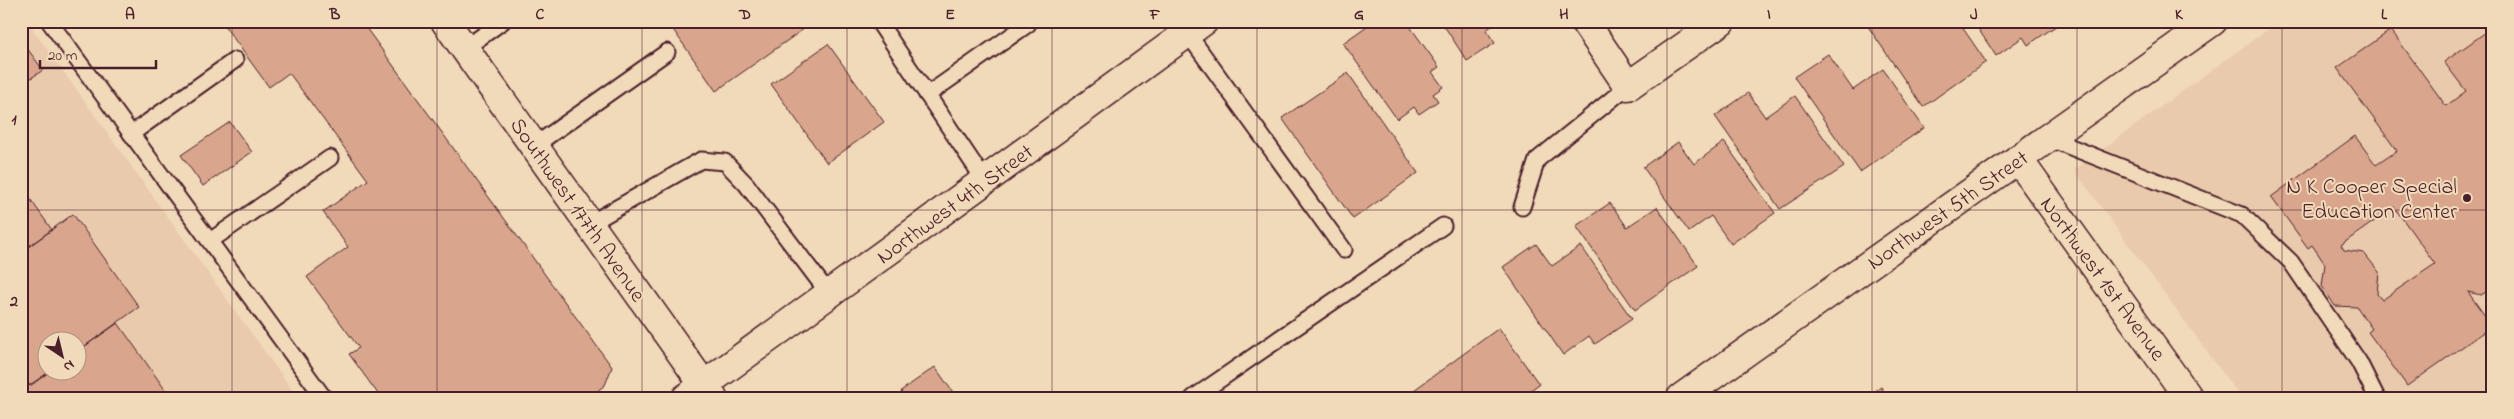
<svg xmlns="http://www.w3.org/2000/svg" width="2514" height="419" viewBox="0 0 2514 419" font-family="'Indie Flower',sans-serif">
	<rect width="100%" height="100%" fill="#f1dab9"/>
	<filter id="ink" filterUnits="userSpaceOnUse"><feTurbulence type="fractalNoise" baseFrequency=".02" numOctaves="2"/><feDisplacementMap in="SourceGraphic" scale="10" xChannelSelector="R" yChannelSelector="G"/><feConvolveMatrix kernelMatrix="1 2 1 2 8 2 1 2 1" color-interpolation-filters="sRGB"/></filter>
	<g filter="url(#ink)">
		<path fill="#eacaac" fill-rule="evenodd" d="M21 21H27L298 398H21ZM48 342H78V372H48Z
			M2279 21H2493V398H2241L2074 170Z"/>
		<path fill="#d9a68d" stroke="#4a1f2b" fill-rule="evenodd" d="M221 21H361L612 367 605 385 588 398H381L349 354 359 348 307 277 348 247 323 212 368 180 289 73 269 87Z
			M667 21H815L716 91Z
			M1374 21H1391L1393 24 1396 21H1406L1439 67 1432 72 1443 87 1433 94 1438 101 1419 114 1414 107 1397 119 1343 43Z
			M1441 21H1499L1486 30 1495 43 1467 61Z
			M1913 21 1915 24 1919 21H1958L1986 62 1923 107 1865 22Z
			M1973 21H2063L2028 45 2023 37 1996 56Z
			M2493 27V291L2491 289 2481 295 2468 292 2492 326 2407 386 2368 332 2372 329 2357 307 2335 306 2322 286 2325 264 2312 245 2308 248 2271 197 2355 136 2376 165 2397 151 2337 68 2391 30 2446 106 2466 91 2444 62ZM2394 207 2435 264 2382 300 2377 294 2379 272 2364 253 2344 250 2341 245Z
			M21 40 43 70 21 85Z
			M828 44 884 122 827 163 771 84Z
			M1828 54 1853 90 1883 69 1924 128 1860 172 1794 77Z
			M1348 73 1418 173 1353 219 1282 118Z
			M1748 93 1765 117 1795 96 1844 167 1780 209 1715 116Z
			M230 122 252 152 203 186 181 155Z
			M1678 142 1694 164 1724 142 1775 213 1731 244 1711 216 1689 232 1643 167Z
			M21 186 52 230 21 252Z
			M1610 203 1627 227 1657 207 1698 266 1635 310 1576 226Z
			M73 214 139 307 78 351V342H48V372H49L30 386 21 374V252Z
			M1536 244 1552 266 1581 246 1632 319 1595 344 1589 336 1563 355 1503 267Z
			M118 323 171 398H30L24 389 49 372H78V351Z
			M1499 328 1539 384 1520 398H1403Z
			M935 367 957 398H900L902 390Z
			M1881 387 1888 398H1866Z"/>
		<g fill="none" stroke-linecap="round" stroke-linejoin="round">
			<defs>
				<path id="service" d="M49 21 324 398
					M878 21 985 181
					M1188 34 1344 250
					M464 49 503 21
					M927 95 1028 24 1026 21
					M131 134 235 60
					M2048 138 2242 215 2291 262 2359 362 2377 398
					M534 146 667 52
					M1522 207 1537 160 1628 86
					M589 224 701 160 725 162 746 184 829 294
					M210 241 330 158
					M1193 398 1443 226"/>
				<path id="minor" d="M1584 21 1628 86 1721 21
					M2018 159 2189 398
					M704 385 1204 21
					M1681 398 2213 21"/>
				<path id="tertiary" d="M686 398 704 385"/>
				<path id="secondary" d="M445 21 713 398"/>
			</defs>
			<use href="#service" stroke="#4a1f2b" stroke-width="19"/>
			<use href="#minor" stroke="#4a1f2b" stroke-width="31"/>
			<use href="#tertiary" stroke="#4a1f2b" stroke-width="31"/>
			<use href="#secondary" stroke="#4a1f2b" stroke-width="31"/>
			<use href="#service" stroke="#f1dab9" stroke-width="15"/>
			<use href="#minor" stroke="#f1dab9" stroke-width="28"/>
			<use href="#tertiary" stroke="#f1dab9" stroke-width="28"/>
			<use href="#secondary" stroke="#f1dab9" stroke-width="28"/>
		</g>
	</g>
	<path fill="none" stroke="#4a1f2b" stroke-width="1" stroke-opacity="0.55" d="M232 21V398M437 21V398M642 21V398M847 21V398M1052 21V398M1257 21V398M1462 21V398M1667 21V398M1872 21V398M2077 21V398M2282 21V398M21 210H2493"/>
	<circle fill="#4a1f2b" stroke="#f1dab9" stroke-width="2" cx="2467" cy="198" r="5"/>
	<g text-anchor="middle" stroke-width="4" stroke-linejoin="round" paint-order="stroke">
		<g font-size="22" fill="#4a1f2b" stroke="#f1dab9" text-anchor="end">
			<text x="2457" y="193">N K Cooper Special<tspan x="2457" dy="25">Education Center</tspan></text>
		</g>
		<g font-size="22" fill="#4a1f2b" stroke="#f1dab9">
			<text transform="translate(954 203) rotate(-36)" y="8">Northwest 4th Street</text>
			<text transform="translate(579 209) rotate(55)" y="8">Southwest 177th Avenue</text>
			<text transform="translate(1947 209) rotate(-35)" y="8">Northwest 5th Street</text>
			<text transform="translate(2104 278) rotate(54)" y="8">Northwest 1st Avenue</text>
		</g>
	</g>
	<rect width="2514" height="419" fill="none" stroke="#f1dab9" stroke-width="55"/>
	<g transform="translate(62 356) rotate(145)"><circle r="24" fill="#f1dab9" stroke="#ae8f80"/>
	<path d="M0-4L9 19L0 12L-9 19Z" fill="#4a1f2b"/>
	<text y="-8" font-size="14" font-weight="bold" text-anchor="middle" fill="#4a1f2b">N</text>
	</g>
	<path d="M40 60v8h116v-8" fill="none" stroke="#4a1f2b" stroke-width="2.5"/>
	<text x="48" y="60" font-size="15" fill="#4a1f2b" stroke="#f1dab9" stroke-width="4" paint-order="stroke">20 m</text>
	<rect x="28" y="28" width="2458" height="364" fill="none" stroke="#4a1f2b" stroke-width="2"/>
	<g font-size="16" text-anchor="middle" font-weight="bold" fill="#4a1f2b">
		<text x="130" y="19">A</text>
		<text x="335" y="19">B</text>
		<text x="540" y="19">C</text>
		<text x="745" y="19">D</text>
		<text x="950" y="19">E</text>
		<text x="1155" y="19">F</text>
		<text x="1359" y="19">G</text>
		<text x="1564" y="19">H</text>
		<text x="1769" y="19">I</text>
		<text x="1974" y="19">J</text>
		<text x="2179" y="19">K</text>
		<text x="2384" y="19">L</text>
		<text x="14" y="124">1</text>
		<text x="14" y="306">2</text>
	</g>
</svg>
